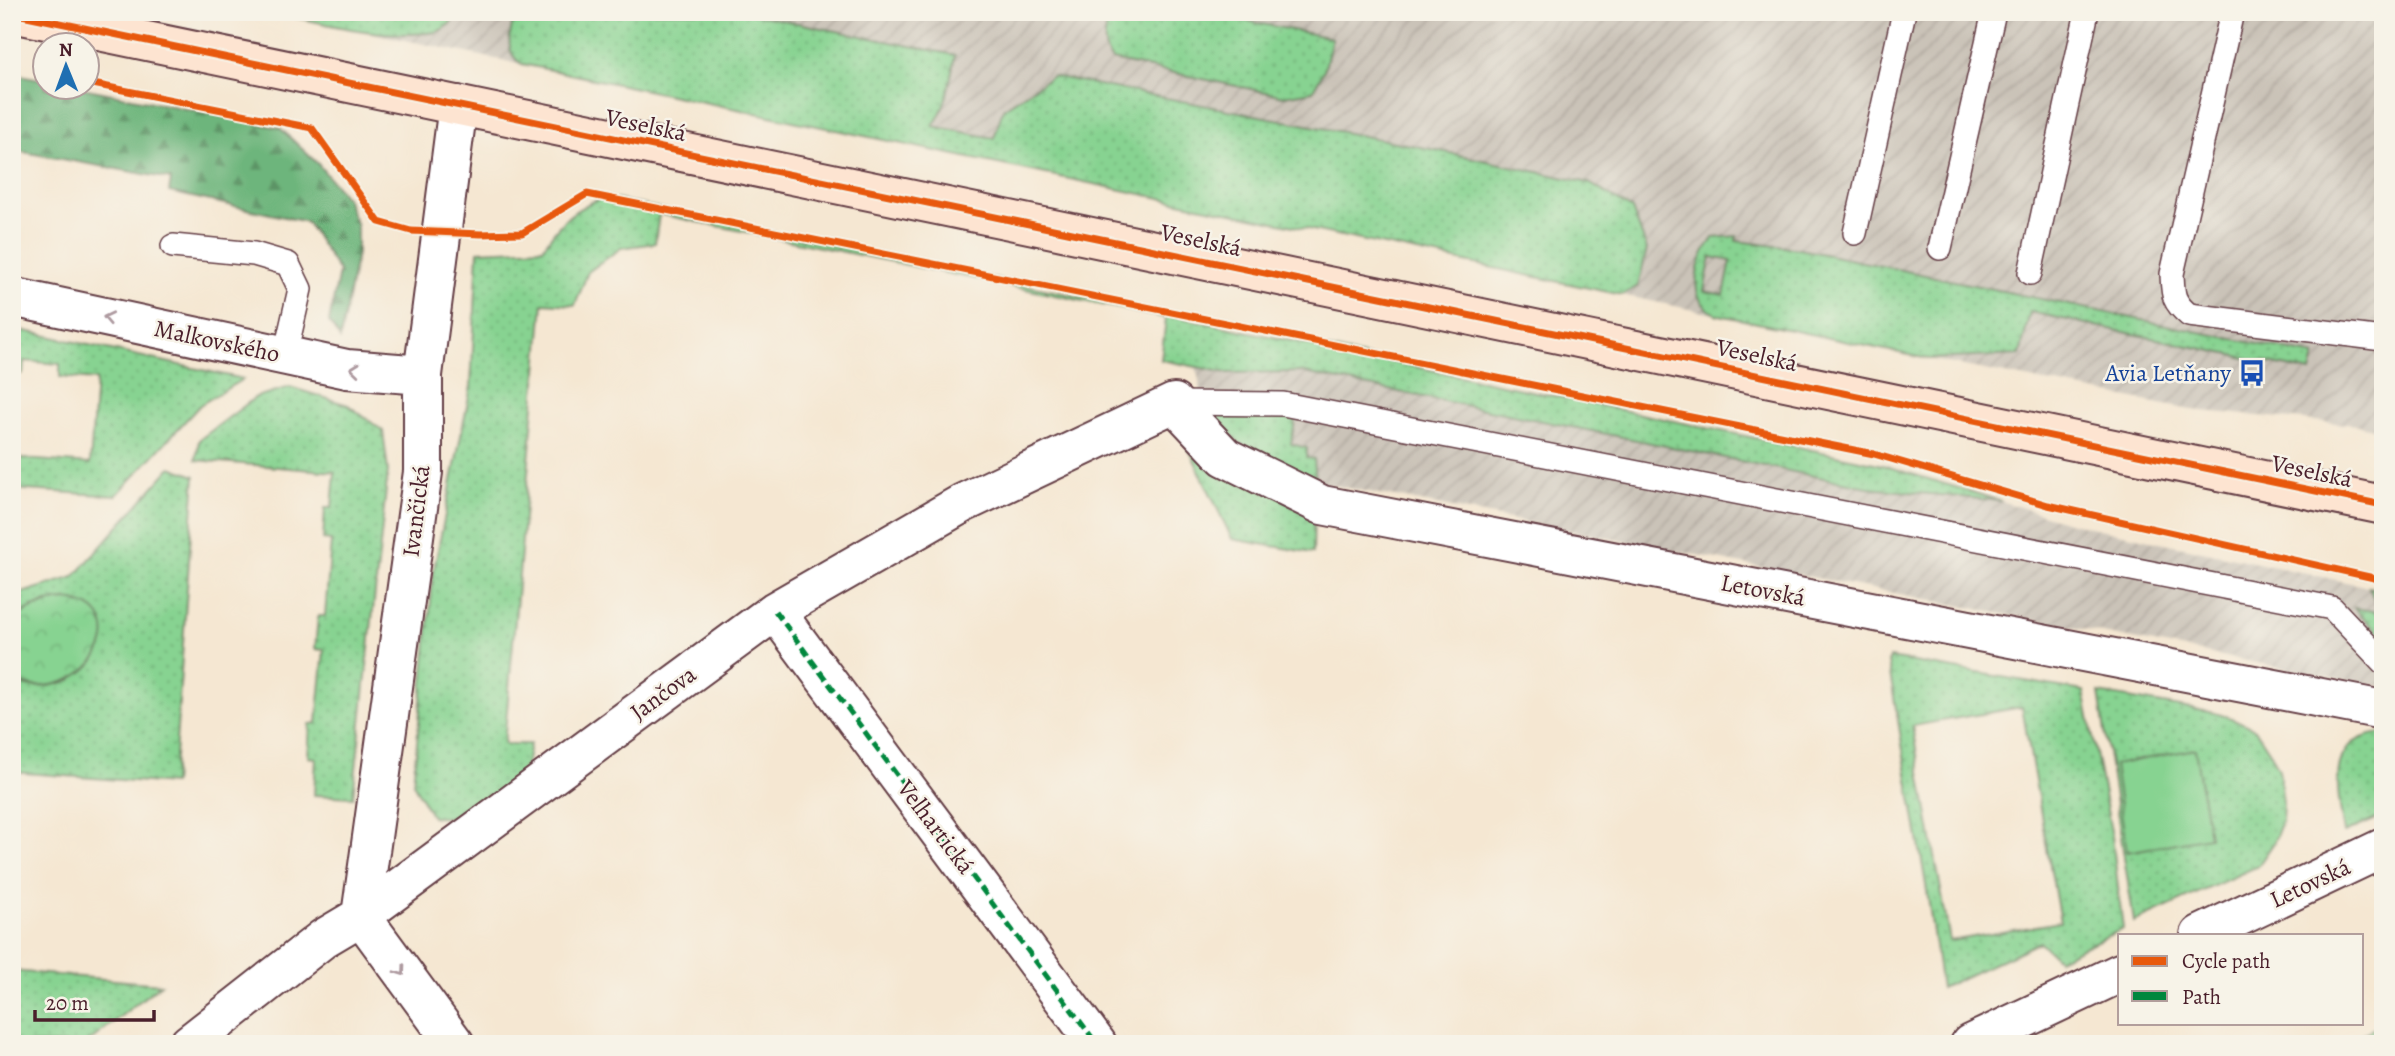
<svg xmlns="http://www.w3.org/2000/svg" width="2395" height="1056" viewBox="0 0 2395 1056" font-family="Alegreya,serif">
	<defs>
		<pattern id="industrial-furrows" width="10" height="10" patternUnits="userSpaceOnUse" patternTransform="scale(1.75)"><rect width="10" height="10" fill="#cac3b8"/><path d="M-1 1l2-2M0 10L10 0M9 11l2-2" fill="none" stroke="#afa79e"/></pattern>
		<pattern id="grass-dots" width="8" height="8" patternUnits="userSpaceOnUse" patternTransform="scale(1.75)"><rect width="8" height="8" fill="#87d391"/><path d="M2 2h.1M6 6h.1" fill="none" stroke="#76b57d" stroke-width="1.8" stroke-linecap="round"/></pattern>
		<pattern id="forest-firs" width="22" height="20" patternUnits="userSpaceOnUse" patternTransform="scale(1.75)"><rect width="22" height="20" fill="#6db57b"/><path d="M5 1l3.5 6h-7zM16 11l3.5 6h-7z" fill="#5c9365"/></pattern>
		<pattern id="park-crowns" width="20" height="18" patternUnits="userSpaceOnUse" patternTransform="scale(1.75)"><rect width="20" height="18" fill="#87d391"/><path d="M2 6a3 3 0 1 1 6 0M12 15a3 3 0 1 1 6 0" fill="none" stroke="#76b57d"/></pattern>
	</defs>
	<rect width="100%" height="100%" fill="#f7f3e8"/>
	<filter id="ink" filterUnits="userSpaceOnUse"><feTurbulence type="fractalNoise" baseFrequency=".0143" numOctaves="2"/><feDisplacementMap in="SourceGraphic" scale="14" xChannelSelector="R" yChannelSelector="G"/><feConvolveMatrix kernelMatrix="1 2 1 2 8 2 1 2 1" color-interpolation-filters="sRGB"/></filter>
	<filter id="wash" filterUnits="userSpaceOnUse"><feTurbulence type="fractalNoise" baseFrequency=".00686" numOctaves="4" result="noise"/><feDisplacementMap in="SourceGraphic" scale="28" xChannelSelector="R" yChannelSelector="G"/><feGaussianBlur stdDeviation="1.57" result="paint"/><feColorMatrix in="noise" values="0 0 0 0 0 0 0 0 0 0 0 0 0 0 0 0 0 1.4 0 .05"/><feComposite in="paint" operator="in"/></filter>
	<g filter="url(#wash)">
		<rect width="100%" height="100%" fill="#f5e7d2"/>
		<path fill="url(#industrial-furrows)" d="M271 12H2383V430L2359 425 2191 410 1928 359Z
			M1196 366 1227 373 1300 372 1878 489 2001 501 2067 522 2369 587 2379 612 2355 609 2383 637V687L1307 480 1206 416Z"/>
		<path fill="url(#grass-dots)" stroke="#68795e" stroke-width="2" fill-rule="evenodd" d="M271 12H458C454 21 448 27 439 31 431 34 421 33 412 34 364 35 317 22 271 12Z
			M515 12H743L955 55C950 80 948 105 933 126L994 138 1003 109 1052 76 1436 150 1589 183 1632 209 1647 249 1638 286 1622 295 522 64C502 53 511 30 515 12Z
			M1109 12H1202L1332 38 1325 68 1313 91 1284 96 1112 60C1099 46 1107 29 1109 12Z
			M605 197 1879 464 2001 501 1878 489 1300 372 1227 373 1161 360 1166 318 659 214 655 243 621 248 588 272 575 305 543 303 504 744H530L526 767 512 787 473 818 432 817 413 783 434 569 471 386 478 251 543 248C560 221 575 207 605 197Z
			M1737 236 1736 241 1800 249 2315 356 2311 372 2030 312 2020 355 1928 359 1715 314C1685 297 1696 261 1713 238ZM1711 257 1731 261 1724 295 1704 291Z
			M12 328 243 379 200 405 116 496 12 489V458L90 464 96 380 60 377V364L24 361 23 374H12Z
			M290 387 348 405 383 431 388 471 353 797 314 795 316 758 308 757 310 724 317 723 324 650 315 649 318 616H325L331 541 323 540 325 508H332L335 472 196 460 199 440 256 397Z
			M1231 411 1296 416 1291 444 1307 448V458L1314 459 1316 481 1242 445 1206 416Z
			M1178 426 1314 514 1313 553 1232 539Z
			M171 467 195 476 173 784 12 772V682C33 690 50 687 71 680L102 621C80 590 38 597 12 621V596L74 577Z
			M2369 587 2383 590V637L2354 608 2379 612Z
			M1890 658 2084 691 2112 836 2123 929 2058 959 2040 942 1941 988 1927 891 1888 662ZM2022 707 2060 922 1950 941 1912 726Z
			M2099 693 2215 713 2234 719 2255 729 2272 755 2279 770 2283 803 2282 821 2273 844 2258 866 2134 922Z
			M2383 733V816L2344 833C2338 792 2323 738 2383 733Z
			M12 971 161 984 86 1044H12Z
			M2383 1024V1044H2342Z"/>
		<path fill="url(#forest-firs)" stroke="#5c6a53" stroke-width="2" d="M12 73 45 80 46 88H83L280 128 318 164 346 198 357 226V253L340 339 329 322 339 272 307 222 169 192 171 179 12 150Z"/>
		<path fill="url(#park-crowns)" stroke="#68795e" stroke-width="2" d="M66 600C143 609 93 707 13 682L12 621C28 607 46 602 66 600Z"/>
		<path fill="#87d391" stroke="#68795e" stroke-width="2" d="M2195 749 2209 837 2127 852 2114 765Z"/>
	</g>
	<g filter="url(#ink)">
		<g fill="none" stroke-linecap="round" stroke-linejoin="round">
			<defs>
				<path id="lane" d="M2232 12 2172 274C2173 294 2172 301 2189 315L2383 339
					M1855 233 1904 12
					M173 246 254 254 288 264 300 289 285 355
					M1940 248 1994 12
					M2030 273 2087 12
					M1174 403 1283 404 2332 608 2383 662"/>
				<path id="street" d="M12 297 347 369 423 375
					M775 611 1097 1044
					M2200 935 2383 848
					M189 1044 324 938 361 916 775 611 963 503 1174 403 1225 457 1322 505 2383 710
					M455 1044 361 916 423 472V375L458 105
					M1970 1044 2120 973"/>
				<path id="secondary" d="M12 13 2383 505"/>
			</defs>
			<use href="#lane" stroke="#643d44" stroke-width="26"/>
			<use href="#street" stroke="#643d44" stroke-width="42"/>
			<use href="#secondary" stroke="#643d44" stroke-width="42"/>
			<use href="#lane" stroke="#fff" stroke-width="23"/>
			<use href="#street" stroke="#fff" stroke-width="38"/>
			<use href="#secondary" stroke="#fde4d1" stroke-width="38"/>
			<path stroke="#00873e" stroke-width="5" stroke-dasharray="10 5" stroke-linecap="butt" d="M775 611 1097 1044"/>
			<defs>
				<path id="cycleway" d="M12 13 2383 505
					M88 83 312 128 379 222 411 231 481 234 522 233 587 194 1874 454 2048 505 2383 580"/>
			</defs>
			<use href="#cycleway" stroke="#f7f3e8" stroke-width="11"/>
			<use href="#cycleway" stroke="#e8590c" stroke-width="7"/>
		</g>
		<defs><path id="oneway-chevron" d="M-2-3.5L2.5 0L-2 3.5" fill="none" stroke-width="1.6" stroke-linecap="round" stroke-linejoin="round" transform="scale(1.75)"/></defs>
		<g stroke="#ae9aa0">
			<use href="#oneway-chevron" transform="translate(108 318) rotate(-168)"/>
			<use href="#oneway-chevron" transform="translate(355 369) rotate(-174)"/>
			<use href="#oneway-chevron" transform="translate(401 971) rotate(54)"/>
		</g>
	</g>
	<defs>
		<symbol id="bus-bare" viewBox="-9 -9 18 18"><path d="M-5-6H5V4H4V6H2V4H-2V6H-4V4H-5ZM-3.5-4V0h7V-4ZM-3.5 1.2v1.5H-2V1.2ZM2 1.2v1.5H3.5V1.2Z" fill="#1a4fb4" stroke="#f7f3e8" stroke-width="2.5" paint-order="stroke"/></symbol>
	</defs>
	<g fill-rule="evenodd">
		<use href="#bus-bare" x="2233" y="354" width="38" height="38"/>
	</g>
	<g text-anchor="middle" stroke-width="5" stroke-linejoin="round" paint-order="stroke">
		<g font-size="24" fill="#4a1f2b" stroke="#f7f3e8">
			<text transform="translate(646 125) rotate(12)" y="8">Veselská</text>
			<text transform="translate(1201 240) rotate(12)" y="8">Veselská</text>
			<text transform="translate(217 341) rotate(12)" y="8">Malkovského</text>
			<text transform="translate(1757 355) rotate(12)" y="8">Veselská</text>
			<text transform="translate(2312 471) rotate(12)" y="8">Veselská</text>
			<text transform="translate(416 511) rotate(-83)" y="8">Ivančická</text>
			<text transform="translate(1763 590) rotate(11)" y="8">Letovská</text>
			<text transform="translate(663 693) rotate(-36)" y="8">Jančova</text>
			<text transform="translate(936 827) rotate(53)" y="8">Velhartická</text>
			<text transform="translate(2310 883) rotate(-25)" y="8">Letovská</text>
		</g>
		<g font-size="24" fill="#164399" stroke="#f7f3e8" text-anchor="end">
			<text x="2231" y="381">Avia Letňany</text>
		</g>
	</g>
	<rect width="2395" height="1056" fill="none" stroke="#f7f3e8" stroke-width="42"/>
	<rect x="2118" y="934" width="245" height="91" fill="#f7f3e8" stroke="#b29e9c" stroke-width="2"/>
	<rect x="2132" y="956" width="35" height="10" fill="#e8590c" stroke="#b29e9c" stroke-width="2"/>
	<text x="2182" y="968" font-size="21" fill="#4a1f2b">Cycle path</text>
	<rect x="2132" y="991" width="35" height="10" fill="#00873e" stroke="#b29e9c" stroke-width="2"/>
	<text x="2182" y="1004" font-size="21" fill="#4a1f2b">Path</text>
	<g transform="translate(66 66) rotate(359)"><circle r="33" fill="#f7f3e8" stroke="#b29e9c" stroke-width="2"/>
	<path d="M0-5L12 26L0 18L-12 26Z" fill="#1f6fb2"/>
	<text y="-10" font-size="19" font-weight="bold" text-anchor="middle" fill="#4a1f2b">N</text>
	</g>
	<path d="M35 1010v10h119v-10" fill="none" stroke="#4a1f2b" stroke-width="3.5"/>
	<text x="46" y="1010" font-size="21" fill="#4a1f2b" stroke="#f7f3e8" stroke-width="5" paint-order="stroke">20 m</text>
</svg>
